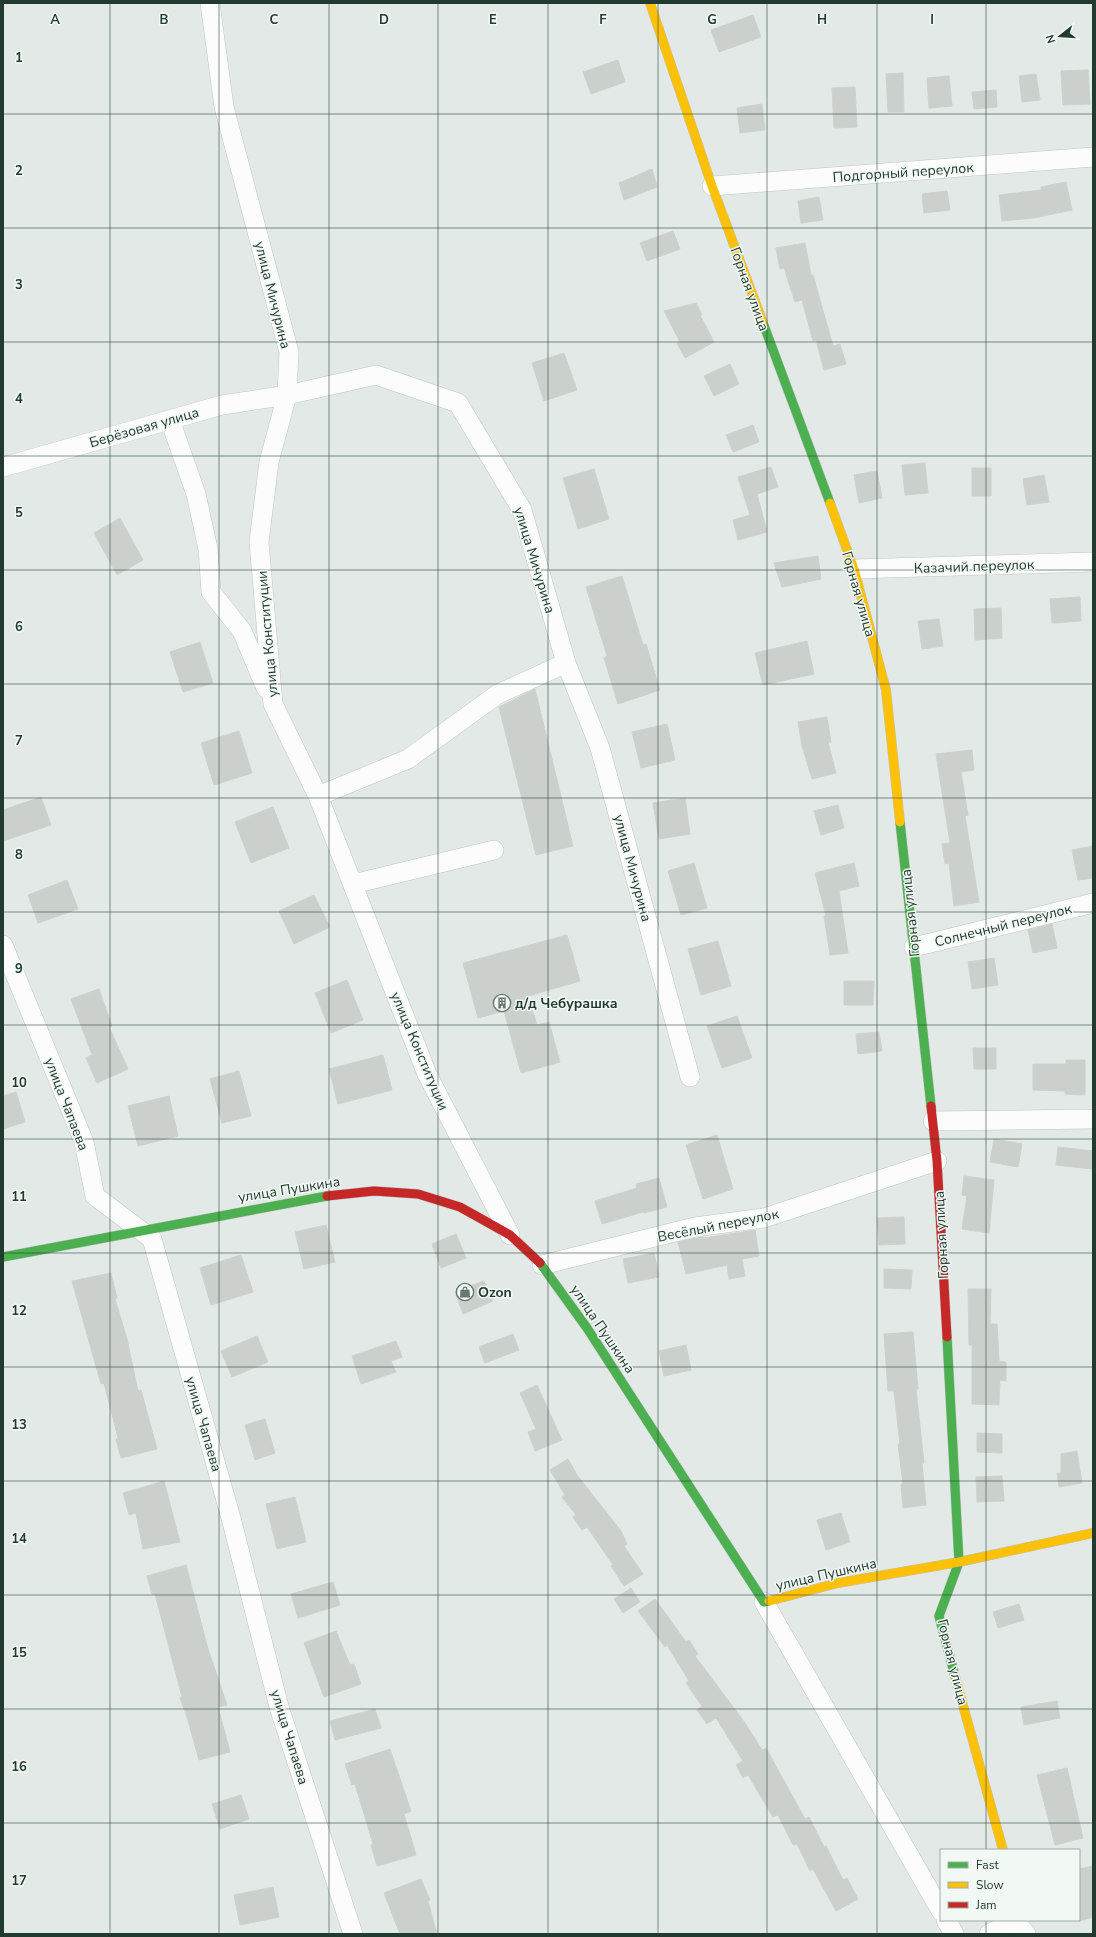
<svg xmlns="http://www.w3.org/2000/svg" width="1096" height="1937" viewBox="0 0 1096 1937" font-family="'Nunito Sans',sans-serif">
	<rect width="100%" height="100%" fill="#e3e9e6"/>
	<path fill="#cbd0cd" stroke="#ccd2ce" d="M753 15 761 37 719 52 711 30Z
		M618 60 625 82 591 94 583 72Z
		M1088 70 1090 104 1063 105 1061 71Z
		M903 73 904 112H888L886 74Z
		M1036 74 1040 100 1022 102 1019 76Z
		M949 76 952 106 929 108 927 78Z
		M855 87 857 127 834 128 832 88Z
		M996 90 997 107 974 109 972 92Z
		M762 104 765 130 740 133 737 108Z
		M652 169 657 187 624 200 619 183Z
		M1066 182 1072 210 1034 218 1002 221 999 195 1041 190V187Z
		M947 191 950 210 924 213 922 194Z
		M819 197 823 220 801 223 798 201Z
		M673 231 680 249 647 261 640 243Z
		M805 243 811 275H813L833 346 840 344 846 364 824 370 816 340 813 341 802 300 795 302 784 268 780 269 776 248Z
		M696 303 702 315H700L714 342 685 358 677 343 680 342 664 311Z
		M564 353 577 390 544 401 532 363Z
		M730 364 739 384 714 396 704 376Z
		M753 425 759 442 733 452 726 435Z
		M925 463 928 493 905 495 902 465Z
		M771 467 778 487 757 494 767 532 738 540 733 520 750 515 738 477Z
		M972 468H991V496H972Z
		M594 469 609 519 578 529 563 478Z
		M877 471 882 498 859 503 854 475Z
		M1044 475 1049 502 1027 505 1023 479Z
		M120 518 143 560 117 575 94 533Z
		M818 556 821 579 782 587 774 563Z
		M622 576 643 645 646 644 660 690 618 704 604 658 607 656 586 587Z
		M1080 597 1081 621 1052 623 1050 599Z
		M1001 608 1002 638 975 640 974 609Z
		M939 619 943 646 922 649 918 621Z
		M807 641 814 674 763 685 755 653Z
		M200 642 213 683 183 692 170 652Z
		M535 689 573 846 536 855 499 707Z
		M827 717 831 742H828L836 773 812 779 802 746 798 722Z
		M667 724 675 760 641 768 632 732Z
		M239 731 252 773 214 785 201 743Z
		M972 750 974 770 961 772 968 815 965 816 979 902 954 906 949 863 945 864 942 844 950 843 936 754Z
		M41 797 51 825 3 841V810Z
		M685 798 690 834 659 839 653 803Z
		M838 805 844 828 821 835 814 811Z
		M273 807 289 848 251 863 235 822Z
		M1093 846V878L1078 880 1072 850Z
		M694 863 707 908 681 915 668 871Z
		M854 863 859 886 839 891 848 953 830 955 824 916H826L815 873Z
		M67 880 78 909 38 923 28 895Z
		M314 895 330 927 294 944 279 911Z
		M1052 924 1057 948 1033 953 1028 930Z
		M567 935 580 981 528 996 537 1025 549 1022 560 1062 521 1073 504 1011 478 1018 463 963Z
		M718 941 731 986 701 995 688 949Z
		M994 958 998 985 972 989 968 962Z
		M347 980 363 1020 331 1033 315 993Z
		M844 981H874L873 1005H844Z
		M99 989 112 1026 109 1027 128 1069 97 1083 86 1058 92 1055 71 999Z
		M737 1016 752 1058 722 1068 707 1026Z
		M879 1032 882 1051 858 1054 856 1034Z
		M973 1048H996V1069H974Z
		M383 1055 392 1090 338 1104 329 1069Z
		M1066 1060H1085V1095L1065 1094V1091L1033 1090V1064H1066Z
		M239 1071 251 1116 222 1123 210 1079Z
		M16 1092 25 1122 3 1129V1096Z
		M169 1096 178 1136 138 1146 128 1106Z
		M717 1135 733 1189 703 1199 686 1145Z
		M994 1139 1022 1144 1018 1167 990 1162Z
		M1058 1147 1093 1151 1092 1169 1056 1165Z
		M964 1176 994 1180 989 1233 962 1229 967 1196 962 1195Z
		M659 1178 667 1207 644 1213 643 1212 602 1224 595 1201 637 1188 636 1184Z
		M904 1217 905 1244 879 1245 877 1218Z
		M326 1225 335 1262 304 1269 295 1232Z
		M755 1230 759 1256 742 1259 745 1276 729 1279 727 1265 686 1274 678 1242 697 1238 704 1237V1238Z
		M456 1234 466 1258 441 1268 432 1244Z
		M654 1253 659 1277 628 1283 623 1259Z
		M241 1255 253 1292 211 1305 200 1268Z
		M884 1269 912 1270 911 1289 884 1288Z
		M111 1273 117 1298 115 1299 127 1339 138 1391 141 1390 157 1449 121 1458 116 1439 118 1438 104 1383 101 1384 72 1281Z
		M484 1281 493 1301 463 1314 455 1292Z
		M968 1289H991L990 1324H997L999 1361 1006 1362V1381L1000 1380 999 1405 972 1404V1345H969Z
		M913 1332 918 1389H916L924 1463H922L926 1505 903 1508 901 1484H903L898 1444H900L894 1391H888L884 1334Z
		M513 1334 519 1350 485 1363 479 1347Z
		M257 1336 268 1362 232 1377 221 1351Z
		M396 1341 402 1357 391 1361 396 1372 361 1384 352 1356Z
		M686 1345 691 1370 664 1376 659 1351Z
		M537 1385 562 1440 535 1451 528 1432 536 1429 520 1393Z
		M265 1419 275 1453 255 1460 245 1425Z
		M977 1433 1002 1434V1453L977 1452Z
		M1077 1451 1082 1483 1059 1487 1057 1473H1061V1454Z
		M568 1459 577 1475 621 1531 627 1544 624 1546 643 1574 624 1586 611 1566 613 1565 587 1527 582 1530 573 1517 576 1515 562 1497 565 1495 550 1470Z
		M1002 1476 1004 1501 977 1502 976 1477Z
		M164 1481 180 1542 143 1549 136 1513 129 1515 123 1493Z
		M295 1497 306 1542 277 1549 266 1504Z
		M841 1513 850 1542 826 1550 817 1520Z
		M186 1565 208 1649 227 1705 218 1707 230 1752 199 1760 187 1717 180 1698 182 1697 155 1594H152L147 1576Z
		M333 1582 340 1605 298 1618 291 1594Z
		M631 1588 640 1602 623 1613 614 1599Z
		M655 1599 686 1642 689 1640 698 1654 695 1656 745 1723 762 1750 766 1748 805 1819 809 1817 824 1847 826 1846 843 1880 847 1878 858 1899 836 1911 813 1869 810 1871 797 1844 793 1845 778 1815 773 1817 748 1775 743 1778 736 1765 743 1761 716 1718 707 1724 697 1710 702 1706 686 1683 689 1681 667 1645 665 1647 638 1611Z
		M1019 1604 1024 1620 998 1628 993 1612Z
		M336 1631 350 1665 354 1664 361 1684 324 1697 304 1643Z
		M1057 1701 1060 1718 1024 1725 1021 1707Z
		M375 1709 381 1728 335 1740 330 1721Z
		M390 1749 411 1811 404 1814 416 1855 377 1866 371 1845 373 1844 355 1784 352 1785 345 1764Z
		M1067 1768 1083 1838 1055 1845 1037 1775Z
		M241 1795 249 1819 220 1829 212 1804Z
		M1093 1866V1917L1079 1921V1869Z
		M421 1879 430 1900 428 1901 437 1934H400L384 1893Z
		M273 1887 279 1917 240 1925 234 1895Z"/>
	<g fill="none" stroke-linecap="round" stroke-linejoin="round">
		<defs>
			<path id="street" d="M210 3 224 107 289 352 287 395 269 462 259 542 273 704 318 796 427 1074 510 1235
				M712 186 1093 157
				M170 420 196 494 208 549 211 592 242 631 266 688
				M3 467 222 405 287 395 376 375 458 403 522 510 566 663
				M854 569 1093 562
				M318 796 408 759 498 694 566 663 600 748 690 1077
				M353 884 494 850
				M3 945 84 1142 95 1196 152 1239 231 1518 279 1707 353 1934
				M914 947 1093 903
				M933 1121 1093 1119
				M542 1265 695 1227 764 1218 937 1161
				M764 1602 941 1911
				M946 1920 954 1934
				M1014 1920 1026 1934
				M989 1934 1014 1921"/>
			<path id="fast" d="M763 323 830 503
				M900 822 931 1106
				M3 1257 327 1196
				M540 1263 587 1328 764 1602 769 1601
				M947 1337 959 1562 939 1616 956 1680"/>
			<path id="slow" d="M650 3 712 186 763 323
				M830 503 854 569 886 690 900 822
				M769 1601 838 1583 959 1562 1093 1533
				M956 1680 1003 1850"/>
			<path id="jam" d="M931 1106 937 1161 947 1337
				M327 1196 374 1191 418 1194 460 1207 510 1235 540 1263"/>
		</defs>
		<use href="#street" stroke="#c0c6c3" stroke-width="20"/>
		<use href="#fast" stroke="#bec5c1" stroke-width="10"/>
		<use href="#slow" stroke="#bec5c1" stroke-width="10"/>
		<use href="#jam" stroke="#bec5c1" stroke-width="10"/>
		<use href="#street" stroke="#fbfcfb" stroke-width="19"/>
		<use href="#fast" stroke="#4caf50" stroke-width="9"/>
		<use href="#slow" stroke="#ffc107" stroke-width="9"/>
		<use href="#jam" stroke="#c62828" stroke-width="9"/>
	</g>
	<path fill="none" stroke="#223b2f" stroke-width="1" stroke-opacity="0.55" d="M110 3V1934M219 3V1934M329 3V1934M438 3V1934M548 3V1934M658 3V1934M767 3V1934M877 3V1934M986 3V1850M3 114H1093M3 228H1093M3 342H1093M3 456H1093M3 570H1093M3 684H1093M3 798H1093M3 912H1093M3 1025H1093M3 1139H1093M3 1253H1093M3 1367H1093M3 1481H1093M3 1595H1093M3 1709H1093M3 1823H1093M986 1920V1934"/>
	<defs>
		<symbol id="building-ring" viewBox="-11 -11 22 22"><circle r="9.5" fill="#f2f8f3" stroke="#66786f" stroke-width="1.5"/><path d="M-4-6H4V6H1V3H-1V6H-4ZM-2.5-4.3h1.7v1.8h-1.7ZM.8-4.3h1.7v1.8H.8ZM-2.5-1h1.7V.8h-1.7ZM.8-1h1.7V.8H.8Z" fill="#66786f"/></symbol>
		<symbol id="shop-ring" viewBox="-11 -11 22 22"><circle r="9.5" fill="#f2f8f3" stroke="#66786f" stroke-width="1.5"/><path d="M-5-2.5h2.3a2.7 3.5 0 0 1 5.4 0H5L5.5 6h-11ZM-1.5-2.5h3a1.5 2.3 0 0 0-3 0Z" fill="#66786f"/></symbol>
	</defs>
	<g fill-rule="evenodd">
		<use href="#building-ring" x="492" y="993" width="20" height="20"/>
		<use href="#shop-ring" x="455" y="1282" width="20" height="20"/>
	</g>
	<g text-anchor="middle" stroke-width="3" stroke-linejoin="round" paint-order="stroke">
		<g font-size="14" fill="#223b2f" stroke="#f2f8f3">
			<text transform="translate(903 172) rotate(-4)" y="5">Подгорный переулок</text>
			<text transform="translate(750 289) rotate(70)" y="5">Горная улица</text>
			<text transform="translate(273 295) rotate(76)" y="5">улица Мичурина</text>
			<text transform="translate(144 427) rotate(-16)" y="5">Берёзовая улица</text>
			<text transform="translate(535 560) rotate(73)" y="5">улица Мичурина</text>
			<text transform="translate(974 566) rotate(-2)" y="5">Казачий переулок</text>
			<text transform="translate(859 594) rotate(74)" y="5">Горная улица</text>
			<text transform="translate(267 634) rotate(-95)" y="5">улица Конституции</text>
			<text transform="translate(633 868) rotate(75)" y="5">улица Мичурина</text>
			<text transform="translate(910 913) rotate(-96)" y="5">Горная улица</text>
			<text transform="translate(1003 925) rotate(-14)" y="5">Солнечный переулок</text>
			<text transform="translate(420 1051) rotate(67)" y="5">улица Конституции</text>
			<text transform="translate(67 1104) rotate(69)" y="5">улица Чапаева</text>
			<text transform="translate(289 1189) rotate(-9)" y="5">улица Пушкина</text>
			<text transform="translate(718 1225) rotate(-11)" y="5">Весёлый переулок</text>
			<text transform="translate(941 1235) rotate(-93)" y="5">Горная улица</text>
			<text transform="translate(603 1329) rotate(56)" y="5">улица Пушкина</text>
			<text transform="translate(204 1424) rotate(74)" y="5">улица Чапаева</text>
			<text transform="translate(826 1574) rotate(-13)" y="5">улица Пушкина</text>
			<text transform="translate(953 1662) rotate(76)" y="5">Горная улица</text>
			<text transform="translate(290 1737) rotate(73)" y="5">улица Чапаева</text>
		</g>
		<g font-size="14" font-weight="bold" fill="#223b2f" stroke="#f2f8f3" text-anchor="start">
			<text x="515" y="1008">д/д Чебурашка</text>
			<text x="478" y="1297">Ozon</text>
		</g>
	</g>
	<g font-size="13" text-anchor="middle" font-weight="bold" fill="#223b2f" stroke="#f2f8f3" stroke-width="3" stroke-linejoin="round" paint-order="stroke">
		<text x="55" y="24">A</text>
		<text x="164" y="24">B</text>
		<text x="274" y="24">C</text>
		<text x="384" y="24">D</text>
		<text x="493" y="24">E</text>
		<text x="603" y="24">F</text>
		<text x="712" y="24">G</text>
		<text x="822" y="24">H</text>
		<text x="932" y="24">I</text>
		<text x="19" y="62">1</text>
		<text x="19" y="175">2</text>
		<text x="19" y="289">3</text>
		<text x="19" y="403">4</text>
		<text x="19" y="517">5</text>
		<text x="19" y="631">6</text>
		<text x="19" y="745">7</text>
		<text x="19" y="859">8</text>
		<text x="19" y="973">9</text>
		<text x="19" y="1087">10</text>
		<text x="19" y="1201">11</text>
		<text x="19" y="1315">12</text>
		<text x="19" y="1429">13</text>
		<text x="19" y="1543">14</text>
		<text x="19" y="1657">15</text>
		<text x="19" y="1771">16</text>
		<text x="19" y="1885">17</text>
	</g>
	<rect width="1096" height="1937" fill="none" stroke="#223b2f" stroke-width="8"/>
	<rect x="940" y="1849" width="140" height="72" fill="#f2f8f3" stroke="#9faca5"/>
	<rect x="948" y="1862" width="20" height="6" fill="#4caf50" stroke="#9faca5"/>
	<text x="976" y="1869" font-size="12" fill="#223b2f">Fast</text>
	<rect x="948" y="1882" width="20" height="6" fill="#ffc107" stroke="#9faca5"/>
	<text x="976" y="1889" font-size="12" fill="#223b2f">Slow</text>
	<rect x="948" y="1902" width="20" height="6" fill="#c62828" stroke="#9faca5"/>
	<text x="976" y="1909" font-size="12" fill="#223b2f">Jam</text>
	<g transform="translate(1060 36) rotate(253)" stroke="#f2f8f3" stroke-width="3" paint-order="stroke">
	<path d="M0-3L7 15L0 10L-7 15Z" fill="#223b2f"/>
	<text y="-6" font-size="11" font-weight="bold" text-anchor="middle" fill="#223b2f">N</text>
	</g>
</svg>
